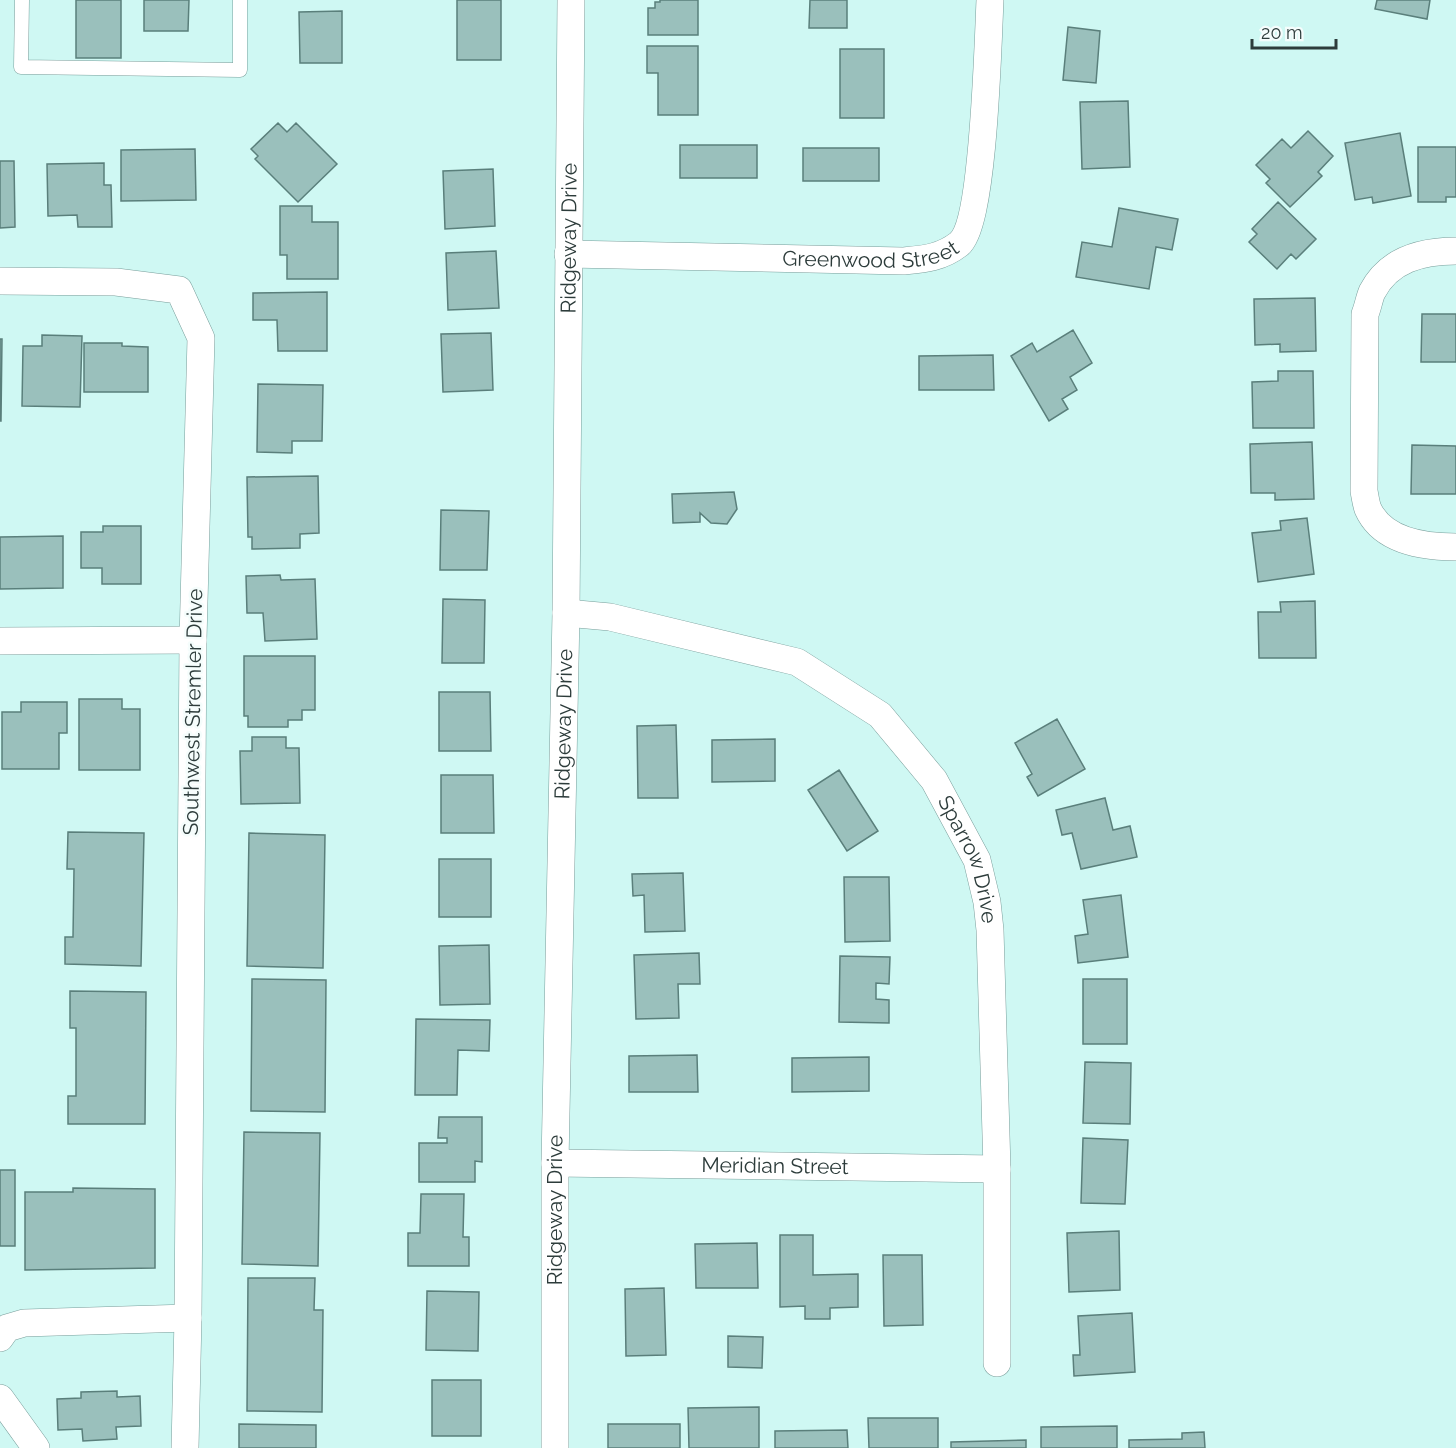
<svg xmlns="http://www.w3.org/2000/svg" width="1456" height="1448" viewBox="0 0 1456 1448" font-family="Raleway,sans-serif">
	<rect width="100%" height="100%" fill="#cff8f3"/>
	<path fill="#9ac0bc" stroke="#5a7f7b" stroke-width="1.5" d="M76 0H121V58H76Z
		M144 0H189L188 31H144Z
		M457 0H501V60H457Z
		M660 0H698V35H648V8H655V2H660Z
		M810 0H847V28H809Z
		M1377 0H1430L1427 19 1375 9Z
		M342 11V63H300L299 12Z
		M1068 27 1100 31 1096 83 1063 80Z
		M647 46H698V115H658V73H647Z
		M840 49H884V118H840Z
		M1128 101 1130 167 1082 169 1080 102Z
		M278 123 287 132 296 123 337 164 298 202 255 159 258 156 251 149Z
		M1308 131 1333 156 1318 172 1322 176 1290 207 1266 183 1270 179 1256 165 1282 139 1291 148Z
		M1400 133 1411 196 1373 203 1372 197 1355 200 1345 143Z
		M680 145H757V178H680Z
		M1418 147H1456V197H1446V202H1418Z
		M803 148H879V181H803Z
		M195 149 196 200 121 201V150Z
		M0 161H14L15 227 0 228Z
		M104 163V185H111L112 227H78L77 215 48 216 47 164Z
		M493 169 495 226 445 229 443 171Z
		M1278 202 1316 239 1296 259 1291 254 1277 269 1249 242 1257 234 1252 229Z
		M280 206H312V222H338V279H287V255H280Z
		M1119 208 1178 219 1172 250 1156 247 1149 289 1076 277 1082 242 1112 247Z
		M496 251 499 308 448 310 446 253Z
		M327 292V351H278L277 320H253V293Z
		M1315 298 1316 351 1280 352V344L1255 345 1254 299Z
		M1422 314H1456V362H1421Z
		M1073 330 1092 363 1070 377 1077 390 1062 399 1068 409 1049 421 1011 356 1032 343 1037 352Z
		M491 333 493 390 443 392 441 334Z
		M42 335 82 336 80 407 22 406 23 346H42Z
		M0 339H2L1 421H0Z
		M84 343H122V346L148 347V392H84Z
		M993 355 994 390H919V356Z
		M1278 371H1313L1314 428H1253L1252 382 1278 381Z
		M258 384 323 385 322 441H292V453L257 452Z
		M1312 442 1314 499 1275 500V493H1251L1250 444Z
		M1412 445 1456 446V494H1411Z
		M318 476 319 533 300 534V548L252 549V537H248L247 477Z
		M734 492 737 509 727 524 711 523 700 513V522L673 523 672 494Z
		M441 510 489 511 487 570H440Z
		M1307 518 1314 574 1258 582 1252 533 1281 530 1280 521Z
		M103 526H141V584H102V568H81V532H103Z
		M63 536V588L0 589V537Z
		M280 575 281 580 315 579 317 639 265 641 263 613H247L246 576Z
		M443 599 485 600 484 663H442Z
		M1315 601 1316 658H1259L1258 612H1281L1280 602Z
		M244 656H315V710H302V720H288V727H248V716H244Z
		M439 692H490L491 751H439Z
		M79 699H122V709H140V770H79Z
		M21 702H67V733H59V769H2V712H21Z
		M1057 719 1085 769 1038 796 1027 777 1032 774 1015 743Z
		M676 725 678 798H638L637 726Z
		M252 737H286V748H299L300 803 241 804 240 751H252Z
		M775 739V781L712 782V740Z
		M839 770 878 831 847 851 808 790Z
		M441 775H493L494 833H441Z
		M1105 798 1113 830 1130 826 1137 857 1081 869 1072 833 1062 835 1056 810Z
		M68 832 144 833 141 966 65 964V937H73L74 869H67Z
		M249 833 325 835 323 968 247 966Z
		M439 859H491V917H439Z
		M683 873 685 931 645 932 644 895 633 896 632 874Z
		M844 877H889L890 941 845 942Z
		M1121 895 1128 957 1078 963 1075 936 1088 934 1083 900Z
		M489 945 490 1004 440 1005 439 946Z
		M699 953 700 984H678L679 1018 636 1019 634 955Z
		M840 956 890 957 889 984 876 983V999L889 1000V1023L839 1022Z
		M252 979 326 980 325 1112 251 1111Z
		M1083 979H1127V1044H1083Z
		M70 991 146 992 145 1124H68V1096H76V1028H70Z
		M416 1019 490 1020 489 1051 458 1050 457 1095H415Z
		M697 1055 698 1092H629V1056Z
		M869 1057V1091L792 1092V1058Z
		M1085 1062 1131 1063 1130 1124 1083 1123Z
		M439 1117H482V1162L475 1161V1182H419V1143H447V1138H438Z
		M244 1132 320 1133 318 1266 242 1264Z
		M1083 1138 1128 1140 1125 1204 1081 1203Z
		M0 1170H15V1246H0Z
		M73 1188 155 1189V1268L25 1270V1192H73Z
		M421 1194H464L463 1237H469V1266H408V1233H420Z
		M1119 1231 1120 1290 1069 1292 1067 1233Z
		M780 1235H813V1275L858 1274V1307L830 1308V1319H805V1306L780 1307Z
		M757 1243 758 1288H696L695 1244Z
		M883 1255H922L923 1325 884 1326Z
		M248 1278H315L314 1310H323L322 1412 247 1411Z
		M664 1288 666 1355 626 1356 625 1289Z
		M427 1291 479 1292 478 1351 426 1350Z
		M1132 1313 1135 1372 1074 1376 1073 1355H1080L1078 1316Z
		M728 1336 763 1337 762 1368 728 1367Z
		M432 1380H481V1436H432Z
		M117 1391V1397L140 1396 141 1426 116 1427 117 1439 83 1441 82 1429 58 1430 57 1399 81 1398V1392Z
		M759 1407V1448H689L688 1408Z
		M868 1418H938V1448H869Z
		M239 1424 316 1425V1448H239Z
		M608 1424H680V1448H608Z
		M1117 1426V1448H1041V1427Z
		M847 1430 848 1448H775V1431Z
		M1204 1432 1205 1448H1129V1440L1182 1439V1433Z
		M1026 1440V1448H951V1442Z"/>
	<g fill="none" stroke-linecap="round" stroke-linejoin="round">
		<defs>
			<path id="service" d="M22 0 21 67 240 70V0"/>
			<g id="minor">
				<path d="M1456 251C1422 251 1389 259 1372 292 1369 299 1368 307 1365 314L1364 491C1365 496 1366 504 1368 509 1383 542 1425 547 1456 547"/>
				<path id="s1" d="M568 254 903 261C924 259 941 258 959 244 984 223 988 41 990 0"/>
				<path d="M0 281 116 282 179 290 201 338 193 640 188 1318 185 1448"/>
				<path id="s2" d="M566 613 610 617 797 662 880 715 934 780 977 860 987 902 990 930 997 1169V1363"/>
				<path d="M0 641 193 640"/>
				<path id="s3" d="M555 1163 997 1169"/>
				<path d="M0 1338 7 1328 24 1323 188 1318"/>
				<path d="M0 1398 36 1448"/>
				<path id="s4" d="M555 1448V1163L566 613 571 0"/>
			</g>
		</defs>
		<use href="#service" stroke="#799e9b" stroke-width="15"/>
		<use href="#minor" stroke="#799e9b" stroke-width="28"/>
		<use href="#service" stroke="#fff" stroke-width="14"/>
		<use href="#minor" stroke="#fff" stroke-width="27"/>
	</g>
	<g text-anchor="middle" stroke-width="5" stroke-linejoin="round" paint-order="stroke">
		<g font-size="21" fill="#2d3c3b" stroke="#f5fdfc">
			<text dy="7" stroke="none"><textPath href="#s4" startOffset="1210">Ridgeway Drive</textPath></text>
			<text dy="7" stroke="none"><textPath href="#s1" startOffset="303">Greenwood Street</textPath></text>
			<text transform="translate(193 712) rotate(-89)" y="7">Southwest Stremler Drive</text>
			<text dy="7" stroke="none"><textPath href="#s4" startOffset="724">Ridgeway Drive</textPath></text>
			<text dy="7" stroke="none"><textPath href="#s2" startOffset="507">Sparrow Drive</textPath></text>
			<text dy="7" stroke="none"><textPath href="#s3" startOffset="220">Meridian Street</textPath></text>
			<text dy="7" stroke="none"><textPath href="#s4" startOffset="238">Ridgeway Drive</textPath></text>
		</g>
	</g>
	<path d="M1252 39v9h84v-9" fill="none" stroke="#2d3c3b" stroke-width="3"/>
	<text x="1261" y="39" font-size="18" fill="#2d3c3b" stroke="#f5fdfc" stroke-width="4.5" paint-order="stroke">20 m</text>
</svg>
